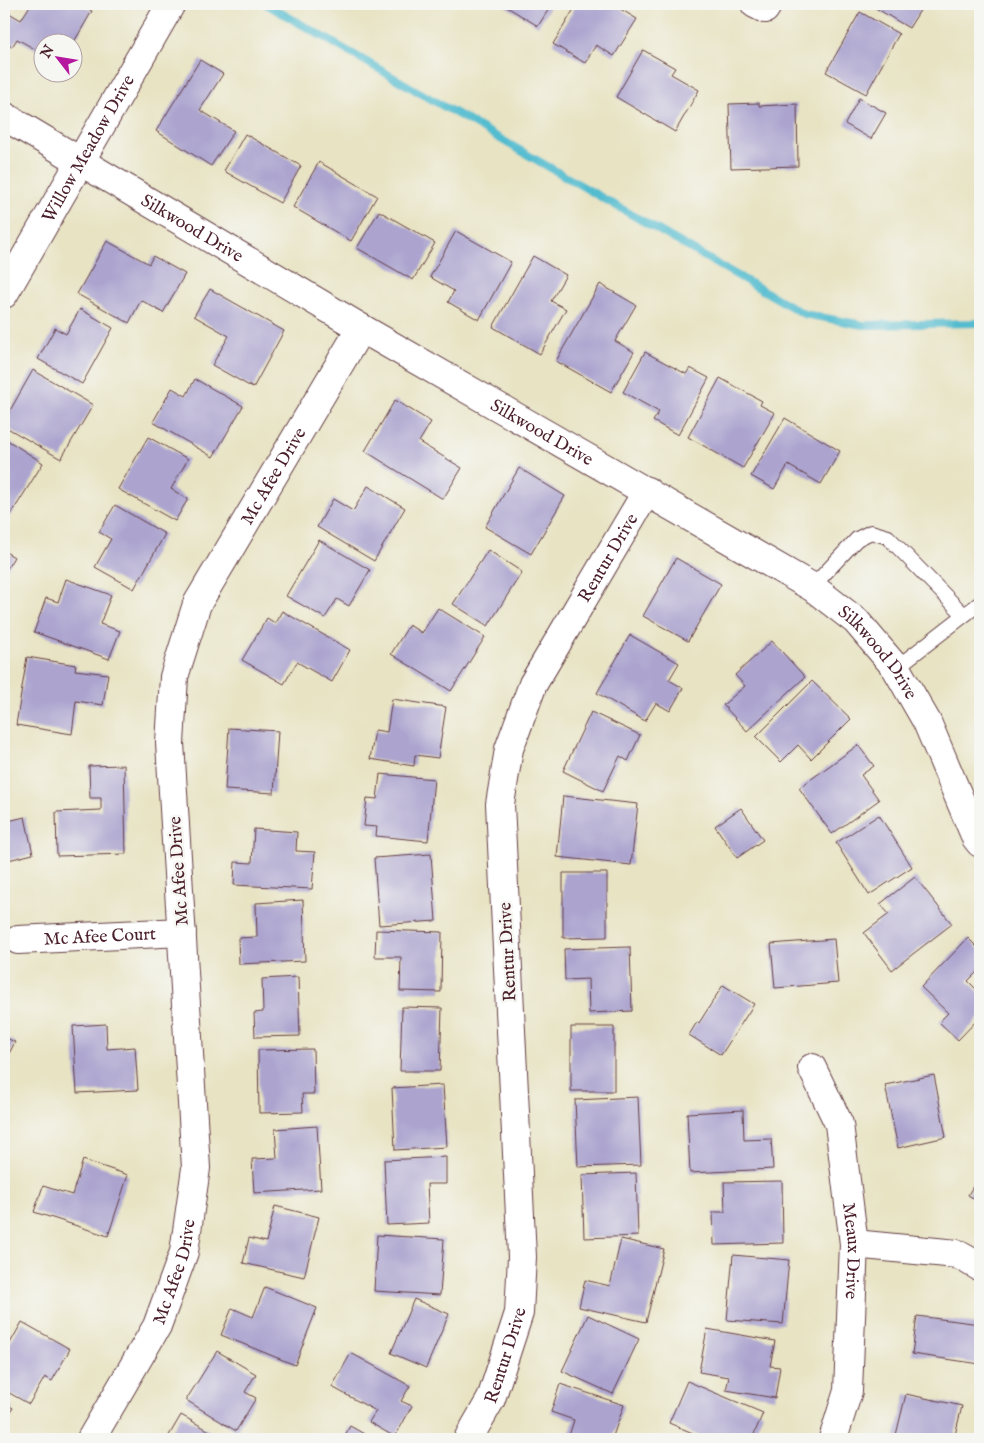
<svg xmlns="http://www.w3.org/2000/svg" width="984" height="1443" viewBox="0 0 984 1443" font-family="'IM FELL English',serif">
	<rect width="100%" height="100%" fill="#f6f6f2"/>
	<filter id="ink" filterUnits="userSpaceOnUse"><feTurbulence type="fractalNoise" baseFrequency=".02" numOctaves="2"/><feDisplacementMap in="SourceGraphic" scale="10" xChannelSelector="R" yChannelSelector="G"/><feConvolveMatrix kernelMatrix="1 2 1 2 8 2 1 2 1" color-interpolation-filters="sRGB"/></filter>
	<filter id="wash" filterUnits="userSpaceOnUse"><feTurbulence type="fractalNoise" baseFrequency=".0096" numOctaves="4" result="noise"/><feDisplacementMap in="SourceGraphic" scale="20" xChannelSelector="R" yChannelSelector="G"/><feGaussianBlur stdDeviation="1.12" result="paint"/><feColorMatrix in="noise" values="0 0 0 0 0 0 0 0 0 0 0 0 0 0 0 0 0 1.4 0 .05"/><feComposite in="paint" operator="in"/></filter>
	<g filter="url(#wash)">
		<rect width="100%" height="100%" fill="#e8e3c3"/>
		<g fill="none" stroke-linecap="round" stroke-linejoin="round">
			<path stroke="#52bccf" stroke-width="8" d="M266 4 804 314 863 325 980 323"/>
		</g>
		<g id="blocks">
			<path fill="#aca4cf" d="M31 4H79L92 11 74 42H42V53L17 39 12 47 4 43V10L21 20Z
				M502 4H552L538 26Z
				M577 4H612L637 19 614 56 596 45 585 63 553 44Z
				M869 4H924L909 28Z
				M860 12 899 34 866 94 826 72Z
				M643 50 675 68 671 74 699 90 675 132 616 97Z
				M200 60 223 74 200 110 234 131 211 166 156 131Z
				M859 98 886 113 871 139 845 124Z
				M759 103V106L797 104 798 166 731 168 729 104Z
				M245 134 301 166 280 203 224 171Z
				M319 162 377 196 351 241 293 207Z
				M379 211 435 243 413 280 357 248Z
				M456 231 511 262 479 320 448 302 454 291 430 277Z
				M107 241 149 264 153 256 185 274 163 313 141 300 129 323 77 294Z
				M533 256 566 275 551 301 566 309 540 354 493 327Z
				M600 284 636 305 615 341 634 352 611 392 556 361Z
				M210 289 284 331 253 388 212 365 229 336 194 316Z
				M80 309 113 328 82 384 38 359 55 328 66 334Z
				M645 352 686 374 690 368 709 378 678 435 653 421 659 412 623 392Z
				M33 370 93 405 61 459 4 426V421Z
				M720 378 762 401 760 405 775 413 743 468 688 437Z
				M195 379 243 406 213 457 153 422 172 388 186 396Z
				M395 400 431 422 419 442 462 468 443 499 365 451Z
				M785 418 840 451 821 484 788 465 774 489 751 476Z
				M148 437 188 459 171 489 188 499 175 521 118 489Z
				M4 438 43 463 10 516 4 512Z
				M519 468 565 496 531 554 485 527Z
				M368 486 405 508 374 561 317 527 333 499 353 511Z
				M115 505 165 534 134 589 95 567 111 539 99 532Z
				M319 540 370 570 349 606 337 599 325 618 286 596Z
				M488 550 522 572 488 626 453 604Z
				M4 551 14 557 5 572H4Z
				M676 558 721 584 688 641 643 616Z
				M66 579 111 595 100 624 120 631 109 659 34 632 46 598 58 602Z
				M438 608 485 637 451 691 391 654 409 625 422 633Z
				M282 611 350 650 332 682 297 662 284 684 242 660 267 618 275 623Z
				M630 635 679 663 669 680 683 688 670 711 656 703 645 721 597 693Z
				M772 641 805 677 747 731 723 705 745 686 735 675Z
				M27 657 76 665 75 670 108 674 103 705 76 701 72 734 16 725Z
				M812 681 851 719 811 759 798 745 781 762 756 737Z
				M392 699 446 707 438 758 415 755 414 766 370 759 375 730 387 732Z
				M591 712 640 735 628 761 620 756 603 791 563 771Z
				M229 728 278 731 274 793 225 790Z
				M858 745 874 766 861 775 879 800 832 834 799 788Z
				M124 765 126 854 57 856 56 812 101 810V798H90L89 766Z
				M380 774 434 779 428 841 376 836 377 827 364 826 367 798 377 799Z
				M563 796 638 804 631 865 557 857Z
				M741 808 763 840 737 858 715 826Z
				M879 815 912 867 869 895 836 843Z
				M25 817 33 854 4 861V822Z
				M254 829 297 832 296 851 315 852 312 889 234 885 235 862 252 863Z
				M431 854 436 921 379 925 374 858Z
				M563 873H607V937L563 938Z
				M915 877 952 924 892 970 864 933 889 914 880 904Z
				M303 900 305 961 239 964 238 938 257 937 256 903Z
				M376 930 442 932 441 992 400 991 401 957H375Z
				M968 938 980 950V969L968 981 980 993V1017L958 1040 939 1022 948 1013 921 987Z
				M834 939 838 983 775 988 771 944Z
				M630 947 632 1011 589 1013 588 979 565 980 564 949Z
				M298 977 300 1036 255 1037 254 1013 263 1012 262 979Z
				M723 985 754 1004 721 1055 689 1035 697 1022 699 1023Z
				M402 1007 442 1008 440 1071H400Z
				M106 1024 107 1049 135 1047 138 1090 77 1093 73 1026Z
				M571 1027H614V1091H571Z
				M4 1037 15 1042 4 1063Z
				M313 1049 314 1094H302L303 1112 259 1113 258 1050Z
				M934 1075 946 1137 898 1148 885 1085Z
				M443 1085 447 1147 395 1150 392 1088Z
				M638 1097 641 1165 578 1167 575 1100Z
				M743 1110 744 1140 771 1139 773 1169 690 1173 687 1113Z
				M317 1126 321 1189 254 1193 252 1159 277 1158 275 1129Z
				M446 1157V1184H427L429 1223 387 1225 384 1160Z
				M83 1160 128 1175 108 1236 34 1212 43 1186 72 1195Z
				M636 1173 638 1236 584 1238 582 1175Z
				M980 1174V1202L968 1195Z
				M782 1181 783 1243 714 1245 713 1212H725L724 1182Z
				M275 1206 319 1217 304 1277 243 1263 249 1238 266 1242Z
				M377 1235 444 1239 440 1295 374 1291Z
				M621 1239 664 1249 646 1322 579 1307 585 1280 610 1286Z
				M733 1255 789 1260 783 1324 727 1320Z
				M265 1287 317 1308 295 1365 221 1335 232 1308 253 1317Z
				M414 1299 449 1314 426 1368 391 1353Z
				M588 1315 639 1339 613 1394 562 1371Z
				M917 1316 980 1324V1364L912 1354Z
				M22 1322 70 1349 52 1381 45 1377 29 1404 4 1390V1354Z
				M707 1329 775 1341 770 1366 780 1367 775 1398 726 1390 729 1377 699 1372Z
				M217 1351 256 1374 245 1392 256 1398 236 1431 186 1400Z
				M351 1353 410 1386 401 1401 412 1406 395 1437 369 1422 376 1411 332 1387Z
				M687 1381 763 1413 752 1439H707L669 1423Z
				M560 1384 624 1405 612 1439H568L574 1420 551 1412Z
				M906 1394 962 1406 954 1439H895Z
				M4 1403 13 1408 4 1423Z
				M181 1415 224 1439H167Z
				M350 1426 373 1439H343Z"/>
		</g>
	</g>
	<g filter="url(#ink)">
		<use href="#blocks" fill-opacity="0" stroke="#623c42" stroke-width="1"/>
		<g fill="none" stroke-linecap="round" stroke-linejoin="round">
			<defs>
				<path id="service" d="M812 587 857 539 871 532 888 537 964 615
					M896 668 980 603"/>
				<g id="minor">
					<path d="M755 4 765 9 768 4"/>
					<path id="s1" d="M4 116 361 328 812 587 856 621 896 668 927 722 976 838 980 843"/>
					<path id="s2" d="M18 940 182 932"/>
					<path id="s3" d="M812 1068 839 1124 854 1244 848 1391 833 1439"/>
					<path d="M854 1244 957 1254 980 1267"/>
					<path id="s4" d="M91 1439 157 1326 184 1252 196 1168 170 743 174 677 197 604 361 328"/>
					<path id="s5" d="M468 1439 491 1399 519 1313 522 1257 500 804 509 749 533 684 647 491"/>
				</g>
				<g id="tertiary">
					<path id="s6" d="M4 294 171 4"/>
				</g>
			</defs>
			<use href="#service" stroke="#623c42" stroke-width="16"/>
			<use href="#minor" stroke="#623c42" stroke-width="30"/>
			<use href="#tertiary" stroke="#623c42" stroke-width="30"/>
			<use href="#service" stroke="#fff" stroke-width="14"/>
			<use href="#minor" stroke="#fff" stroke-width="28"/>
			<use href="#tertiary" stroke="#fff" stroke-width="28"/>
		</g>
	</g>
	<g text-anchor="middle" stroke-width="5" stroke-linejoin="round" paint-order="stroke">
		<g font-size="18" fill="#4a1f2b" stroke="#f6f6f2">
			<text dy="6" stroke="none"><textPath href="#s6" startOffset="168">Willow Meadow Drive</textPath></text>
			<text dy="6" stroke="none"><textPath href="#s1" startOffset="219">Silkwood Drive</textPath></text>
			<text dy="6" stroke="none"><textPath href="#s1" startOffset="624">Silkwood Drive</textPath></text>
			<text dy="6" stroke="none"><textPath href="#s4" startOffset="1012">Mc Afee Drive</textPath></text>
			<text dy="6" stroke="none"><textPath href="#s5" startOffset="918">Rentur Drive</textPath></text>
			<text dy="6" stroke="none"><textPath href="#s1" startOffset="1029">Silkwood Drive</textPath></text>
			<text transform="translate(178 871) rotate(-94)" y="6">Mc Afee Drive</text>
			<text dy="6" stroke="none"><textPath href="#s2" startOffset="82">Mc Afee Court</textPath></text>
			<text transform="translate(507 952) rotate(-93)" y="6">Rentur Drive</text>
			<text dy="6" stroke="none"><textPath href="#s3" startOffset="190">Meaux Drive</textPath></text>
			<text dy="6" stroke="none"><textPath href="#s4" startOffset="188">Mc Afee Drive</textPath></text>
			<text dy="6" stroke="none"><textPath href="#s5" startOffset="92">Rentur Drive</textPath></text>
		</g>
	</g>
	<rect width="984" height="1443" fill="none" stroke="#f6f6f2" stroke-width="20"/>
	<g transform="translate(58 58) rotate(301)"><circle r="24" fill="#f6f6f2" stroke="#b1a0a2"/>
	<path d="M0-4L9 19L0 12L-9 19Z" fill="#b5179e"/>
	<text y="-8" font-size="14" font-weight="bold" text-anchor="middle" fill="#4a1f2b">N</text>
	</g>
</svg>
